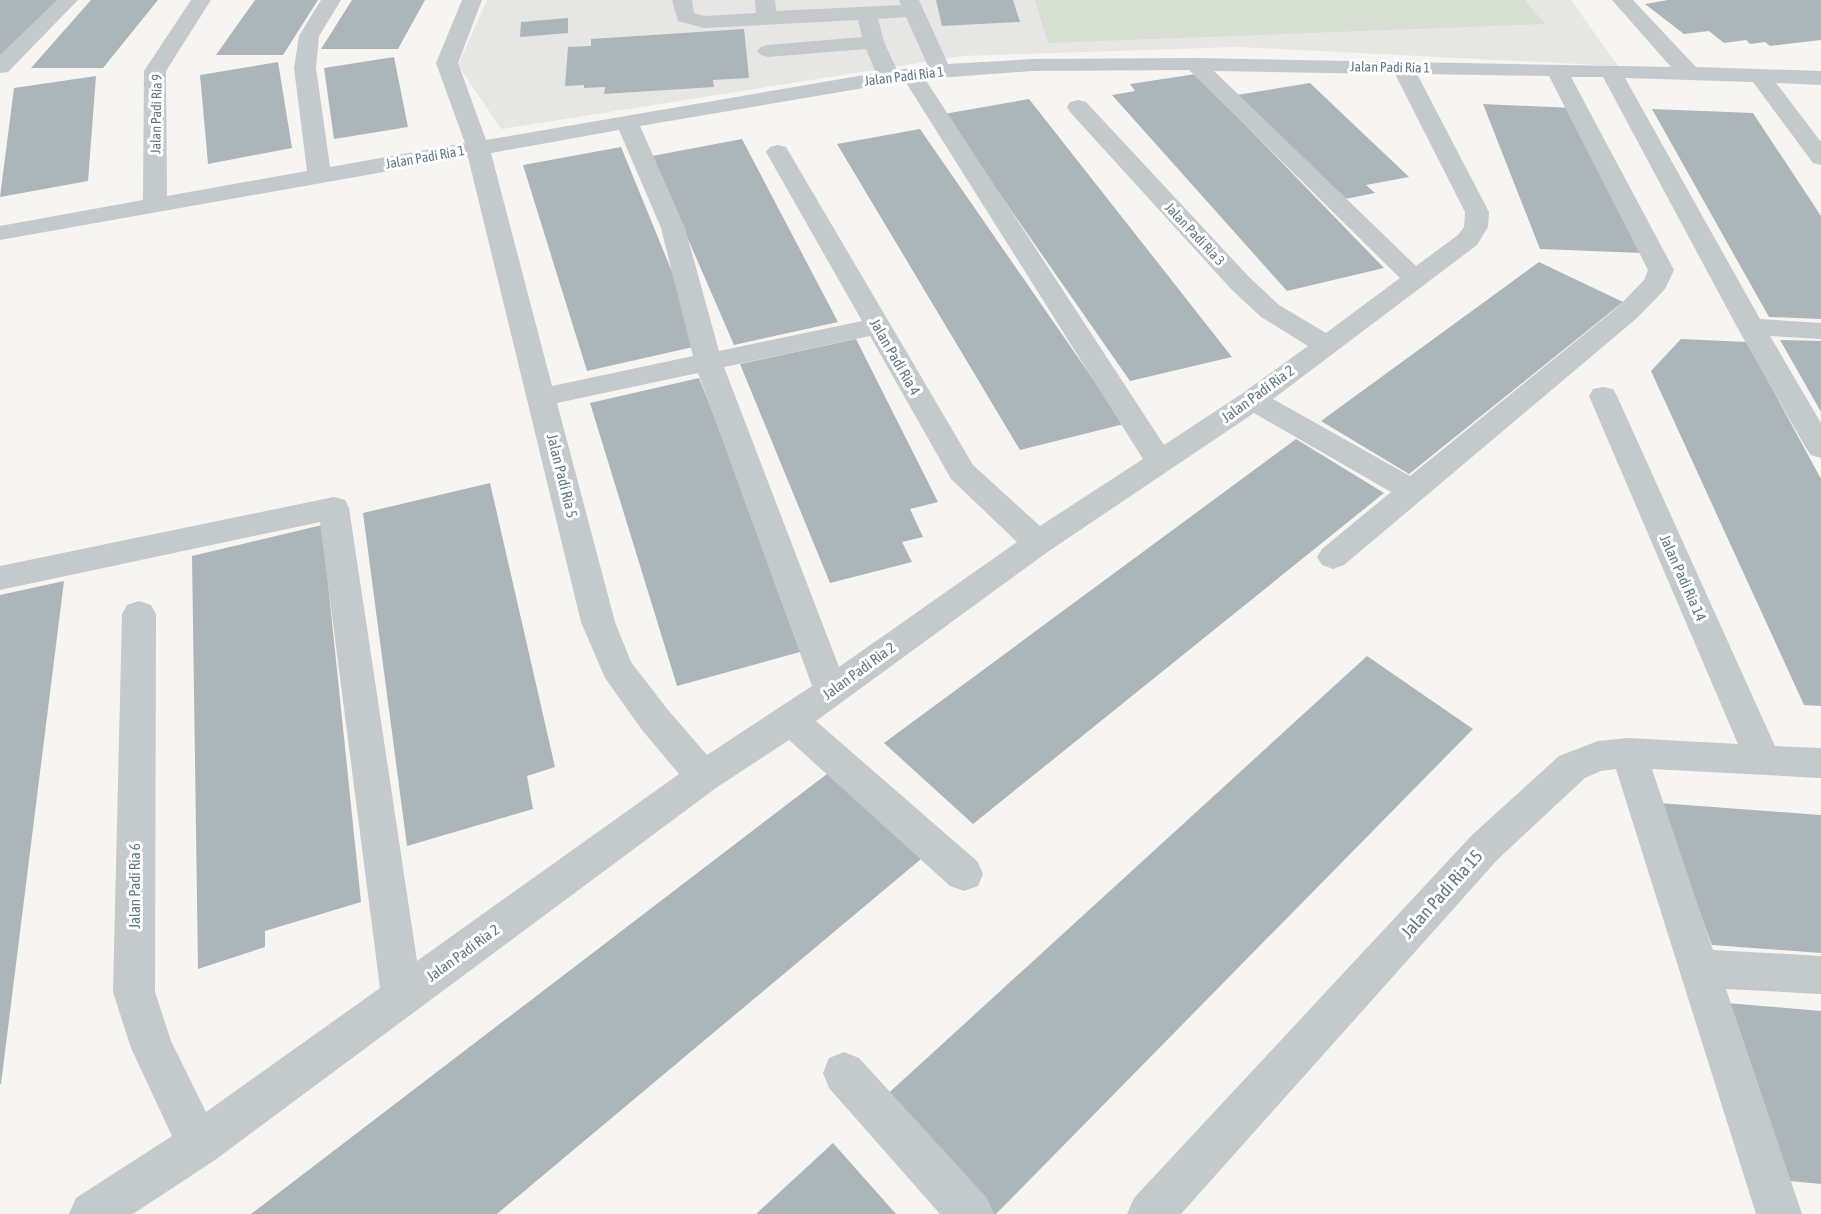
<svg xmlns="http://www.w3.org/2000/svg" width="1821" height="1214" viewBox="0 0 1821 1214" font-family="'Asap Condensed',sans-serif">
	<rect width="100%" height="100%" fill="#f6f5f1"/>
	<path fill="#e6e7e5" d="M487 0H1571L1618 66 1238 47 963 56 501 129 458 65Z"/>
	<path fill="#d7ded2" d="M1035 0H1525L1545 24 1048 43Z"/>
	<path fill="#acb6ba" d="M0 0H62L0 63Z
		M91 0H158L103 68H31Z
		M255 0H318L283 55H216Z
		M352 0H425L398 49H321Z
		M936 0H1013L1020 22 942 26Z
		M1668 0H1821V40L1770 46 1765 42 1750 44 1746 40 1724 43 1709 31 1684 34 1645 4Z
		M568 18V33L520 37 521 22Z
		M744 29 749 78 713 80 714 87 604 94 605 87 584 88V85L565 86 568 47 591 46V39Z
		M394 57 408 127 334 139 324 68Z
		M278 62 292 148 208 164 200 75Z
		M1196 74 1384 268 1287 291 1112 95 1135 91 1130 84Z
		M96 76 88 181 0 197 14 88Z
		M1310 83 1409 177 1366 185 1375 193 1340 200 1237 95Z
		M1029 99 1232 357 1130 381 944 114Z
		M1483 104 1574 108 1643 253 1540 249Z
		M1652 109 1753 113 1821 216V319L1769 317Z
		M920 129 1124 424 1020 450 837 144Z
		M742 139 838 322 734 345 652 156Z
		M621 147 702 345 587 371 523 165Z
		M1539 262 1623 302 1409 474 1321 421Z
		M856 339 938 502 910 509 923 537 902 542 912 562 830 583 740 364Z
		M1681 339 1747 342 1821 479V706L1804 705 1651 371Z
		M1780 340 1821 341V412Z
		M699 378 807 650 677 686 590 403Z
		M1296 439 1384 493 973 824 884 743Z
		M490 483 555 767 527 776 533 809 407 846 363 513Z
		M322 525 361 902 265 931V947L198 969 192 556Z
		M64 581 1 1084H0V595Z
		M1367 656 1473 729 996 1214H986L881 1100Z
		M840 764 933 849 497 1214H251Z
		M1659 803 1821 815V953L1712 945Z
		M1715 1002 1821 1011V1184L1779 1180Z
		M833 1143 896 1214H756Z"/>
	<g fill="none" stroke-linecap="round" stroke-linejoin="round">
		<path fill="#c4c9cb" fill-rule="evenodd" d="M57 0H78L8 72 0 73V55Z
			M191 0H211L166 71 167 196 307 171 294 68 299 36 321 0H341L319 36 316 68 330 167 465 143 436 63 462 0H482L458 63 486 140 876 73 866 49 768 57 761 55 757 51 761 47 768 45 862 37 858 20 704 28 678 21 672 0H692L694 13 704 16 756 13 755 0H775L776 11 901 5 899 0H919L948 64 1033 59 1195 58 1671 67 1612 0H1633L1696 67 1821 71V85L1776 83 1821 142V165L1813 163 1753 82 1625 78 1760 319 1821 323V339L1770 336 1821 423V458L1811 455 1806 448 1737 327 1603 77H1571L1674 270 1665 289 1637 318 1344 565 1333 569 1322 565 1317 557 1322 549 1391 492 1254 413 1049 551 816 721 978 862 983 874 978 886 964 891 950 886 789 740 716 788 215 1160 133 1214H69L76 1198 172 1136 131 1048 113 992 122 614 127 605 139 601 151 605 156 614 155 992 171 1041 206 1112 380 988 320 522 0 590V566L334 497 345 500 349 508 417 961 679 774 642 730 605 678 581 622 468 157 0 240V226L143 200 144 71ZM906 17 928 66 897 70 884 42 878 19ZM1189 70 1400 278 1326 333 1279 305 1249 277 1086 102 1078 100 1070 102 1067 107 1070 112 1231 289 1261 317 1308 346 1243 393 1164 445 925 79 1033 71ZM1214 71 1395 74 1465 212 1464 227 1458 235 1416 266ZM1417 74 1549 76 1648 270 1644 280 1619 306 1410 476 1273 399 1477 245 1488 227 1489 212ZM905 81 1143 459 1040 526 973 465 786 147 778 145 770 147 766 152 862 321 719 351 685 228 640 126ZM619 130 661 228 693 356 552 386 491 153ZM870 336 951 479 1017 542 839 667 724 367ZM698 373 812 686 707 755 668 710 631 662 615 622 557 403Z
			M1603 387 1613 389 1617 396 1775 746 1821 748V778L1652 769 1713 950 1821 956V994L1726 989 1802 1214H1756L1616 769 1601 771 1585 778 1498 859 1181 1214H1127L1134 1198 1472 835 1559 756 1598 741 1629 738 1738 744 1589 396 1593 389Z
			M844 1052 859 1058 987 1198 994 1214H940L829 1088 823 1073 829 1058Z"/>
	</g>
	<g text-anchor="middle" stroke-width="6" stroke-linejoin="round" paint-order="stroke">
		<g font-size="14" fill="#617985" stroke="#fff">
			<text transform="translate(1390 67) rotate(1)" y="5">Jalan Padi Ria 1</text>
			<text transform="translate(904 76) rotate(-7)" y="5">Jalan Padi Ria 1</text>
			<text transform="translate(156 114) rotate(-89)" y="5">Jalan Padi Ria 9</text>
			<text transform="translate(425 157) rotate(-10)" y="5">Jalan Padi Ria 1</text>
			<text transform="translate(1195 234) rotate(47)" y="5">Jalan Padi Ria 3</text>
		</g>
		<g font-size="15" fill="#617985" stroke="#fff">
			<text transform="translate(895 357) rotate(60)" y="5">Jalan Padi Ria 4</text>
			<text transform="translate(1258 394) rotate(-36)" y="5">Jalan Padi Ria 2</text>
			<text transform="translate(562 476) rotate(76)" y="5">Jalan Padi Ria 5</text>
			<text transform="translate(1683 578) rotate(66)" y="5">Jalan Padi Ria 14</text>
			<text transform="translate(859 671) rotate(-36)" y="5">Jalan Padi Ria 2</text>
			<text transform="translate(135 886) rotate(-90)" y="5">Jalan Padi Ria 6</text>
			<text transform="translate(463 953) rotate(-36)" y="5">Jalan Padi Ria 2</text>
		</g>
		<g font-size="18" fill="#617985" stroke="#fff">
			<text transform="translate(1442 894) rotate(-48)" y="6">Jalan Padi Ria 15</text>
		</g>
	</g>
</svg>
